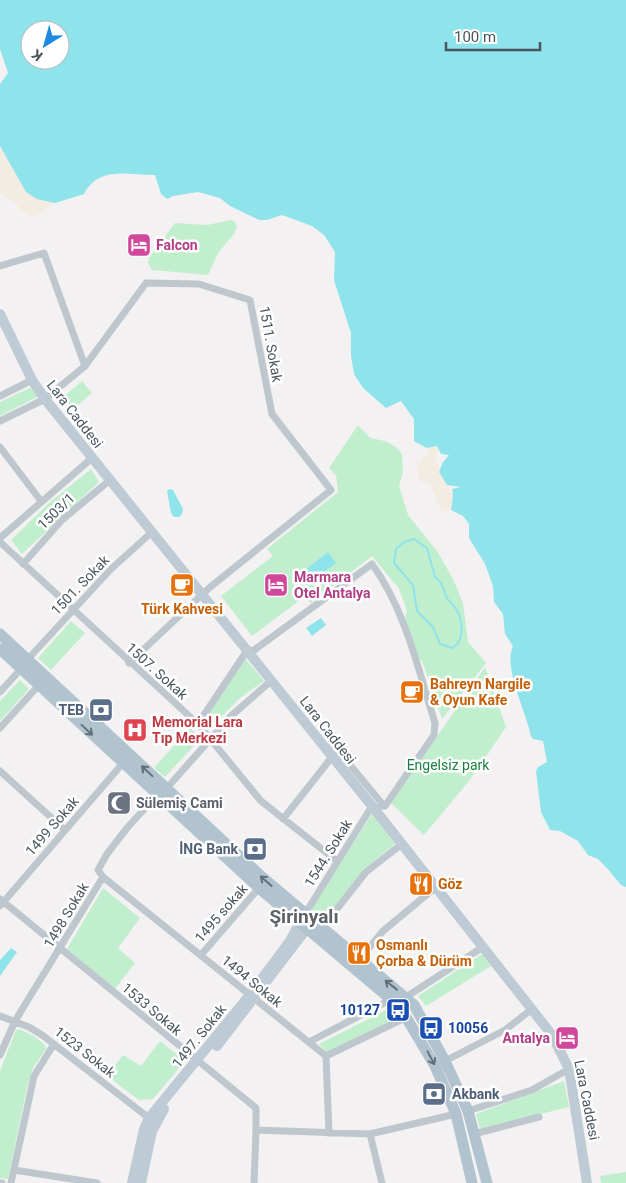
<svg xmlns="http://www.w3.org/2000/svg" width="626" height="1183" viewBox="0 0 626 1183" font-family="Roboto,sans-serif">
	<rect width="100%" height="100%" fill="#f3f1f1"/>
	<path fill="#c1efcd" d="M231 220 235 222 237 227 234 234 218 253 208 275 152 270 148 263 149 258 175 223 207 225Z
		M82 381 92 393 72 410 62 398Z
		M32 387 39 396 0 416V402Z
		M358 425 370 438 385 441 396 447 402 454 403 472 399 486 408 515 437 551 453 579 463 603 468 642 486 663 442 719 422 661 417 658 405 619 407 611 399 589 372 556 311 603 304 597 252 636 221 596 273 556 267 549 338 492 336 475 329 468Z
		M91 469 99 482 22 554 11 540 49 503Z
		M71 621 85 633 51 670 38 658Z
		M244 657 264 681 240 698 211 727 204 720Z
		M485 667 506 727 469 781 424 835 391 803Z
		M20 680 29 689 0 721V701Z
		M190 728 201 738 165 777 154 768Z
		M372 814 395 844 364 869 324 920 311 909Z
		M103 888 140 918 118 948 135 963 115 989 67 949Z
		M482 954 491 966 426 1006 418 996Z
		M392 1007 399 1017 327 1052 319 1044Z
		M19 1029 34 1036 45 1045 46 1049 33 1068 27 1087 8 1179 0 1178V1071L16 1030Z
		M160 1041 185 1061 153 1099 139 1100 107 1076 123 1055 141 1066Z
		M564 1081 569 1107 480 1129 476 1114Z
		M626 1172V1183H601L600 1176Z"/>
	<path fill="#f3ece2" d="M0 146 26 192 37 199 55 203 34 217C23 214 21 209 14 202 9 198 4 198 0 193Z
		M437 446 440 448 435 458 440 468 439 472 453 495 451 510 442 512 431 486 419 480 416 462H421L424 455H429L427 448Z"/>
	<path fill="#8fe3eb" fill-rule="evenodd" d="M0 0H626V887L621 885 607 868 598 859 588 855 578 841 560 831 550 830 541 812 536 771 538 767 547 762 543 741 533 739 531 736C526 711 503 668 513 646L505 634 503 614 494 602 493 586 485 564 469 538V524L463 516 451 510 453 495 452 489 461 487 447 485 439 472 443 462 449 455 441 454 437 446 427 448 414 441V419L401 401 386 408 363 388 354 374 351 356V333L334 280 335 252 324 235 312 226 282 215 267 220H259L230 206 220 198 198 192 173 196 167 199 161 194 155 175C127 175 99 166 84 194L55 203 37 199 26 192 0 146V84L8 73 0 49ZM30 30H60V60H30Z
		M170 489 173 490 183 509 182 514 179 517H174L171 513 167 491Z
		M328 552 336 563 308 585 300 574Z
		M321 618 326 625 312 636 306 628Z
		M11 948 17 952 0 976V960Z"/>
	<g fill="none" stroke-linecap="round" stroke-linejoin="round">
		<path stroke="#8fe3eb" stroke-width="2" d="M414 539 427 548 435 577C444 583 443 591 448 600 451 603 454 606 456 609 463 619 465 642 452 648L440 644 433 627 417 611 413 585 394 563 396 549 404 542Z"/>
		<path stroke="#bdc7cd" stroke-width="7" d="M0 266 44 253 85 366
			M0 396 32 380
			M0 421 45 399 85 366 146 283 199 284 250 300 272 414 331 490 209 588 129 663
			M0 447 41 501
			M0 538 92 458
			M0 542 198 724 261 801 337 861
			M23 564 62 520 110 480
			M250 653 372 564C405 609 418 669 435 723L434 735 385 806H380L377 812
			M28 659 111 569 152 532
			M0 692 21 669
			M198 724 248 649
			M0 728 39 685
			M332 743 384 806
			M0 771 65 830
			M166 789 231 716 272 680
			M283 819 332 757
			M103 877 326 1056 329 1133
			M0 899 256 1108V1130L370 1134 456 1114
			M0 906 123 763
			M305 914 372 806
			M322 928 366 872 402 844
			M201 955 259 888
			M359 960 383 931 436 887
			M406 997 483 947
			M0 1016 29 1027 42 1035 149 1118
			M309 1042 392 999
			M0 1055 15 1021 103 877 98 870 107 854 127 828 157 795
			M326 1056 407 1017
			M445 1061 505 1030 532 1009
			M468 1111 532 1090 569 1069
			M370 1134 382 1183
			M474 1134 539 1117
			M14 1170 97 1183
			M0 1183H2
			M11 1183 34 1076 54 1044
			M254 1183 256 1130"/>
		<path stroke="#bfcbd4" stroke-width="10" d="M0 314 32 380 45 399 372 806 552 1035 569 1069 587 1183
			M217 1046 311 923
			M132 1183 144 1129 149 1118 249 996 290 941 303 917
			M141 1183 152 1131 164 1109"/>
		<path stroke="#b1c3cf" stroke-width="11" d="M0 634 262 877 414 1005 445 1061 468 1111 487 1183
			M0 649 259 888 400 1007 435 1066 456 1114 472 1183"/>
	</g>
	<defs><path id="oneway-shaft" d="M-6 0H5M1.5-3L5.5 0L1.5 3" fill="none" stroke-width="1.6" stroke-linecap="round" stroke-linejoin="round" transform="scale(1.25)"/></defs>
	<g stroke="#63717a">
		<use href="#oneway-shaft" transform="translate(87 730) rotate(43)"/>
		<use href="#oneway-shaft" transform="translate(147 771) rotate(-137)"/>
		<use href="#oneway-shaft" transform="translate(266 881) rotate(-139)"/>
		<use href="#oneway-shaft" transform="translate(391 985) rotate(-142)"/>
		<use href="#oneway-shaft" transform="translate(431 1058) rotate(62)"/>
	</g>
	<defs>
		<symbol id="hotel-square" viewBox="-11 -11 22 22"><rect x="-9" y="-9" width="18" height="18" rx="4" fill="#d1479c" stroke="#fff"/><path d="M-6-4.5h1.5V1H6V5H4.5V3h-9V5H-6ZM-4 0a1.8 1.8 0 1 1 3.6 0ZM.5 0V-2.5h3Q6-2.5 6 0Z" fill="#fff"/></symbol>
		<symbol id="cafe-square" viewBox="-11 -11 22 22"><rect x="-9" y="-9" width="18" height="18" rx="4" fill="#e8710a" stroke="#fff"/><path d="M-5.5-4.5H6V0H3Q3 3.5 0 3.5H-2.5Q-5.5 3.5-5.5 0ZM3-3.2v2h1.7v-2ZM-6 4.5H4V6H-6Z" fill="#fff"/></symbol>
		<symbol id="bank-square" viewBox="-11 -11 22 22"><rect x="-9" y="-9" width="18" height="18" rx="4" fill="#5c6f8a" stroke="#fff"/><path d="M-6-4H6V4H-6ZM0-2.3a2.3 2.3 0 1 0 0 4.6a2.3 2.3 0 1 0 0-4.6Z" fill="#fff"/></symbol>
		<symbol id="hospital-square" viewBox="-11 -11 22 22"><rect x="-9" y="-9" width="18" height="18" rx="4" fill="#e0444e" stroke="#fff"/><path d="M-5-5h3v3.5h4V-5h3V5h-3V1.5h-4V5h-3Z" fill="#fff"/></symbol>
		<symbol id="mosque-square" viewBox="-11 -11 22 22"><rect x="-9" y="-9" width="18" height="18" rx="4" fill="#6b7280" stroke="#fff"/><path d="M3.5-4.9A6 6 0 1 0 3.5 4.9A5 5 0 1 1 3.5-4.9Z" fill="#fff"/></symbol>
		<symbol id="restaurant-square" viewBox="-11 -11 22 22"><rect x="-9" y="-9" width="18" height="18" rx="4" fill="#e8710a" stroke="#fff"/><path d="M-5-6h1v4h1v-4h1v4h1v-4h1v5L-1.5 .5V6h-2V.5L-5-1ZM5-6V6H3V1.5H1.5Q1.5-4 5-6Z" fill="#fff"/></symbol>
		<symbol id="bus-square" viewBox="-11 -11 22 22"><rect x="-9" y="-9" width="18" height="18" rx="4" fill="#1a4fb4" stroke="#fff"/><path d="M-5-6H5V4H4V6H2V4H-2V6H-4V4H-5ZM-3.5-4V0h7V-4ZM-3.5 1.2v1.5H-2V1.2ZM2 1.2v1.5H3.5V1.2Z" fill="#fff"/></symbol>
	</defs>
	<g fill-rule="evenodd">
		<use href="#hotel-square" x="125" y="231" width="28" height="28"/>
		<use href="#cafe-square" x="168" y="571" width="28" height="28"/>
		<use href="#hotel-square" x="262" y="571" width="28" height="28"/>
		<use href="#cafe-square" x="398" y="678" width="28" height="28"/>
		<use href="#bank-square" x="87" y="696" width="28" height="28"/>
		<use href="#hospital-square" x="121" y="716" width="28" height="28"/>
		<use href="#mosque-square" x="105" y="789" width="28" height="28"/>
		<use href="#bank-square" x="241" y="835" width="28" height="28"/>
		<use href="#restaurant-square" x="407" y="870" width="28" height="28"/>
		<use href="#restaurant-square" x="345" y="939" width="28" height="28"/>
		<use href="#bus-square" x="384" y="996" width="28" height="28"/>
		<use href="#bus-square" x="417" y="1014" width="28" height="28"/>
		<use href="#hotel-square" x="553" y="1024" width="28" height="28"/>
		<use href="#bank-square" x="420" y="1080" width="28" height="28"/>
	</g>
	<g text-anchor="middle" stroke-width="5" stroke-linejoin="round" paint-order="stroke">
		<g font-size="14" font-weight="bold" fill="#b23c85" stroke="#fff" text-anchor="start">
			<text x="156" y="250">Falcon</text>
			<text x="294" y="582">Marmara<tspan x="294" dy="16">Otel Antalya</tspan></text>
			<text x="550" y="1043" text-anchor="end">Antalya</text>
		</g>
		<g font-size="14" fill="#49565e" stroke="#fff">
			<text transform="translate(271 344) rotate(80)" y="5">1511. Sokak</text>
			<text transform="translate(75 414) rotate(52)" y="5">Lara Caddesi</text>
			<text transform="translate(56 511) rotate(-44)" y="5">1503/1</text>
			<text transform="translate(80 585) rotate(-46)" y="5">1501. Sokak</text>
			<text transform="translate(157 671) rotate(42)" y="5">1507. Sokak</text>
			<text transform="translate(328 730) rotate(52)" y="5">Lara Caddesi</text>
			<text transform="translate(52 826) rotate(-49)" y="5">1499 Sokak</text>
			<text transform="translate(328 853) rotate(-58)" y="5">1544. Sokak</text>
			<text transform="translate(221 913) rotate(-49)" y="5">1495 sokak</text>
			<text transform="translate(66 915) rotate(-59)" y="5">1498 Sokak</text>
			<text transform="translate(252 981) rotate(39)" y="5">1494 Sokak</text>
			<text transform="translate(152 1009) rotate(40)" y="5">1533 Sokak</text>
			<text transform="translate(199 1036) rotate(-51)" y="5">1497. Sokak</text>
			<text transform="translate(85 1052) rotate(38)" y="5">1523 Sokak</text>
			<text transform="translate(587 1100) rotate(79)" y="5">Lara Caddesi</text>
		</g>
		<g font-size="14" font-weight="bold" fill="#c56008" stroke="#fff" text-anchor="start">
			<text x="182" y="614" text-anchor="middle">Türk Kahvesi</text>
			<text x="430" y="689">Bahreyn Nargile<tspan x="430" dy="16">&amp; Oyun Kafe</tspan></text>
			<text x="438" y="889">Göz</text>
			<text x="376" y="950">Osmanlı<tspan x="376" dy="16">Çorba &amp; Dürüm</tspan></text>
		</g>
		<g font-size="14" font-weight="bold" fill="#4e5e75" stroke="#fff" text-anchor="end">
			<text x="84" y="715">TEB</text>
			<text x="238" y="854">İNG Bank</text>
			<text x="452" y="1099" text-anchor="start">Akbank</text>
		</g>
		<g font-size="14" font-weight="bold" fill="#be3a42" stroke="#fff" text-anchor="start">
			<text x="152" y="727">Memorial Lara<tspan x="152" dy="16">Tıp Merkezi</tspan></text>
		</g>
		<g font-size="14" fill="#198041" stroke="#fff">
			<text x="448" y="770">Engelsiz park</text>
		</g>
		<g font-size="14" font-weight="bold" fill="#5b616d" stroke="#fff" text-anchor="start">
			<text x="136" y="808">Sülemiş Cami</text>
		</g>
		<g font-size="14" font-weight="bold" fill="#164399" stroke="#fff" text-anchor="end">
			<text x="380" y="1015">10127</text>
			<text x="448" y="1033" text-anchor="start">10056</text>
		</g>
		<g font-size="19" font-weight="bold" fill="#5d6266" stroke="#fff">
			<text x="304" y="923">Şirinyalı</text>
		</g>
	</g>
	<g transform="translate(45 45) rotate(217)"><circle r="24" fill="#ffffff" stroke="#b6bbbf"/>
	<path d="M0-4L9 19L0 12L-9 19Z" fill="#1c89e2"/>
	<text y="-8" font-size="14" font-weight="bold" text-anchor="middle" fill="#49565e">K</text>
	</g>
	<path d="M446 42v8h94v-8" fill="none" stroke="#49565e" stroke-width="2.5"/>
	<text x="454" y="42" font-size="15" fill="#49565e" stroke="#ffffff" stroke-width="4" paint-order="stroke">100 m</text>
</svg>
